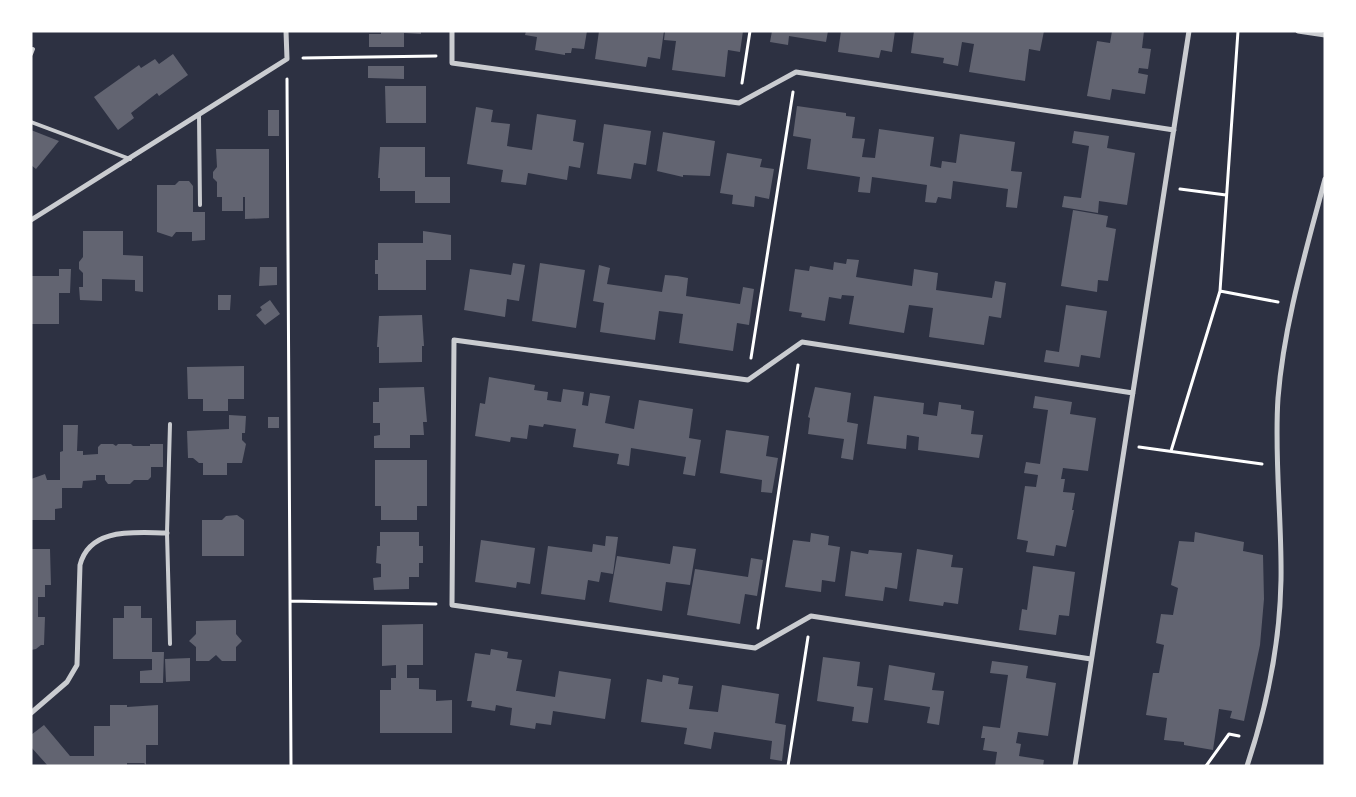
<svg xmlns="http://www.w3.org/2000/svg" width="1356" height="797" viewBox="0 0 1356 797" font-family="Quicksand,sans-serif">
	<rect width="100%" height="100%" fill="#2d3142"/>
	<path fill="#626471" d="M381 31H421V34L404 33V47H369V34H381Z
		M526 31H587L584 49 572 48 571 53H565V55L535 50 537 37 525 35Z
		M599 31H664L660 59 648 57 646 67 595 59Z
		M665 31H743L740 52 728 50 725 77 672 70 676 41 664 40Z
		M772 31H828L826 42 789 36 788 45 770 42Z
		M841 31H895L892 52 881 50 879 58 838 52Z
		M914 31H1044L1040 51 1029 49 1025 81 969 72 974 44 962 42 958 66 943 63 944 58 911 53Z
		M1112 31H1144L1142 48 1151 49 1148 69 1139 68 1138 73 1148 75 1145 94 1112 89 1110 100 1087 96 1097 41 1110 43Z
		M173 54 188 75 159 96 157 93 131 113 134 118 118 130 94 97 139 65 141 68 155 59 159 64Z
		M368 66H404V79L368 78Z
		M385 86H426V123H386Z
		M797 106 846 113V116L855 117 852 138 865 139 862 157 875 158 879 129 934 137 930 166 941 168 942 161 956 163 960 134 1015 142 1011 171 1022 172 1017 208 1006 207 1008 189 953 181 951 199 938 197 936 203 925 202 927 185 872 177 870 193 858 192 860 177 807 169 811 139 793 136Z
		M476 107 493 110 491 122 510 124 507 146 532 150 537 114 576 120 573 141 584 143 580 168 569 166 567 180 528 173 526 185 501 182 503 170 467 164Z
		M268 110H279V136H268Z
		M604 124 651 131 646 165 634 163 631 179 597 174Z
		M31 130 59 141 36 169 31 165Z
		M1074 131 1109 136 1107 148 1135 153 1127 205 1099 201 1098 213 1062 207 1064 196 1081 198 1089 146 1072 143Z
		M663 132 715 141 710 176 683 175V177L657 171Z
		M380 147H425V177H450V203H415V191H380V178H378Z
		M216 149H269V218L245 219V197H243V211H222V197H217V182L213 178V172L217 167Z
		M727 153 762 159 760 167 774 169 769 199 755 196 754 207 732 204 733 195 720 193Z
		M179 181H189L193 186V212H205V240L192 241V232H176L172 237 157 232V185H175Z
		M1073 210 1108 216 1106 227 1116 229 1108 281 1098 280 1097 292 1061 286Z
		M83 231H123V255L143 256V292L135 291V280L102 279V301L80 300 79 287H83V273L79 269V262L83 257Z
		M423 231 451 235V260H426V290H378V274H375V260H378V243H423Z
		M847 259 859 260 856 277 912 286 914 269 938 273 936 290 992 298 995 281 1006 283 1001 318 989 316 984 345 929 337 933 308 909 305 904 333 849 324 854 296 842 295 841 299 829 297 825 321 801 317 802 313 789 311 795 269 809 271 810 266 833 270 834 262 846 264Z
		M513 263 525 265 519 301 507 299 505 317 464 310 470 269 511 275Z
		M540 263 585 270 576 328 532 321Z
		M599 265 610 268 607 284 662 292 665 275 677 276 688 278 686 296 740 304 743 287 754 289 749 325 737 323 733 351 679 343 683 314 659 311 655 340 600 332 604 303 593 301Z
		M260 267H277V285L259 286Z
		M59 269H71L70 293H59V324H31V276H59Z
		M218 295H231L230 310H218Z
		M270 300 280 314 265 325 256 315 262 310 260 307Z
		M1066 305 1107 311 1100 358 1081 355 1079 367 1044 362 1046 350 1059 352Z
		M422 315 424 346H422V362L379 363V347H377L379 316Z
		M244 366V399H228V411H203V399H188L187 367Z
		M489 377 535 385 534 390 548 392 547 400 561 402 563 389 584 392 582 405 588 406 590 393 610 396 605 423 634 429 639 400 693 409 689 438 701 440 695 476 683 474 686 457 631 448 629 466 617 464 619 454 573 447 576 429 544 424 543 427 529 425 527 439 511 437 510 442 475 436 480 403 485 404Z
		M424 387 427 422H423L424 435H410V448H374V436L380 435V423H373V402H379V388Z
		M815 387 851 393 847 422 858 424 853 460 841 458 844 439 808 434 810 418 808 417Z
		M874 396 924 403 923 414 937 416 939 402 961 405V409L974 411 971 434 983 435 979 458 918 450 919 437 907 435 906 449 867 444Z
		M1035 396 1072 402 1070 414 1096 418 1088 471 1063 468 1061 479H1065L1063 492 1075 493 1072 510H1074L1066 547 1056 545 1054 556 1026 552 1028 541 1017 539 1025 486 1036 487 1038 475 1024 473 1026 462 1040 464 1048 410 1033 408Z
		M229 415 246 416 245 433H242V440L246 444 242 463H227V475H203V463H199L193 458H188L187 431 229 429Z
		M268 417H279V428H268Z
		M63 425H78L77 451H83V455L98 454V447L101 444H113L116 446 118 444H131L133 446H150V444H163V467H151V477L148 480H134L130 484H108L105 480V475H96V480L83 481 82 488H62V508L55 509V520H31V479L45 474 47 480H60V452L63 451Z
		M726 430 769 436 766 456 778 458 772 493 761 492 762 480 720 473Z
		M375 460H427V506H417V520H381V506H375Z
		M237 515 244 520V556H202V520H222L226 516Z
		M380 532H419V546H423V563H419V577H409V589L374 590 373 578 381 577V564L376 563 377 546H380Z
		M1195 532 1244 542 1243 551 1263 555 1264 599 1260 645 1244 721 1230 718 1232 711 1219 709 1213 750 1184 745V742L1164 740 1167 718 1146 715 1153 673H1159L1164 645 1156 643 1161 614 1173 615 1178 588 1171 585 1179 541 1194 542Z
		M811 533 829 536 828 545 840 547 835 582 822 580 821 592 785 587 793 540 810 542Z
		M606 536 618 537 613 574 601 572 599 582 588 580 585 600 541 594 548 546 592 552 593 544 605 546Z
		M481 540 535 548 530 584 517 582 516 588 475 582Z
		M673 546 696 549 690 585 666 582 662 611 609 602 617 556 670 564Z
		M31 549H50L51 585H45V597H38V617H45L44 645H41L36 649 31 650Z
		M917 549 953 555 951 567 963 568 958 604 944 602 943 606 909 601Z
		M869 550 902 553 897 589 885 587 883 601 845 596 851 551 868 554Z
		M751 558 763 560 757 596 745 594 740 624 687 615 695 569 748 577Z
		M1033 566 1075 572 1069 616 1059 615 1056 635 1019 630 1022 609 1027 610Z
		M124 606H141V618H152V652H164L163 683H140V671L152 670V659H113V618H124Z
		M236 620V634L242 641 236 647V661H222L216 655 209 661H196V647L189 641 196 634V621Z
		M423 624V665H407V678H419V689L436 690V701L452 700V733H380V690H391V678H396V665L382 666V625Z
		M491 649 508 652 507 658 522 660 516 691H518L555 697 559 671 611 679 605 719 553 711 551 725 536 723 535 729 510 725 512 708 496 705 495 711 471 707 472 701H467L475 653 490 655Z
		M823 657 860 662 857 686 873 688 868 723 852 721 854 707 817 701Z
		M190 658V681L166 682 165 659Z
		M992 661 1028 666 1026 678 1056 683 1048 736 1018 732 1016 743 1021 744 1019 756 1044 760 1043 766H995L997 752 983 750 985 738H981L983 726 1000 728 1008 675 990 673Z
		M889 665 935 673 932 690 944 691 939 725 927 723 930 707 884 700Z
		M663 675 679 678 678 684 693 686 689 709 718 712 722 685 779 694 775 723 786 725 782 761 770 759 772 741 714 732 711 749 684 744 687 728 641 722 647 679 662 682Z
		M110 705H127V707L158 705V745H146V765L144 763H127V766H48L31 747V735L44 725 70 756H94V726H110Z"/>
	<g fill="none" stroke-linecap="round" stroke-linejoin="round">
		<path stroke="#fff" stroke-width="3" d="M303 58 436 56
			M287 79 291 766
			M742 83 750 31
			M1180 189 1226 195
			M1220 291 1278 302
			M751 358 793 92
			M1139 447 1262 464
			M1171 451 1220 291 1238 31
			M290 601 436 604
			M758 628 798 365
			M788 766 808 637
			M1206 766 1229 734 1239 736"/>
		<path stroke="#caccd0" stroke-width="4" d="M31 54 33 49
			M199 115 200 205
			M31 122 130 159
			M170 424 167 533 170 644"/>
		<path stroke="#caccd0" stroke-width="5" d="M452 31V63L739 103 796 72 1174 130
			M1298 31 1325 35
			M31 220 287 59 286 31
			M1091 659 811 616 755 648 452 605 454 340 748 380 802 342 1133 393
			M31 713 67 682 77 665 80 565C90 526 137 533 167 533
			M1075 766 1189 31
			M1247 766C1267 706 1280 643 1281 580 1282 519 1274 459 1278 398 1284 323 1306 251 1325 179"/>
	</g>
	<rect width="1356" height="797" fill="none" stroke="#ffffff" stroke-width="65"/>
</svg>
